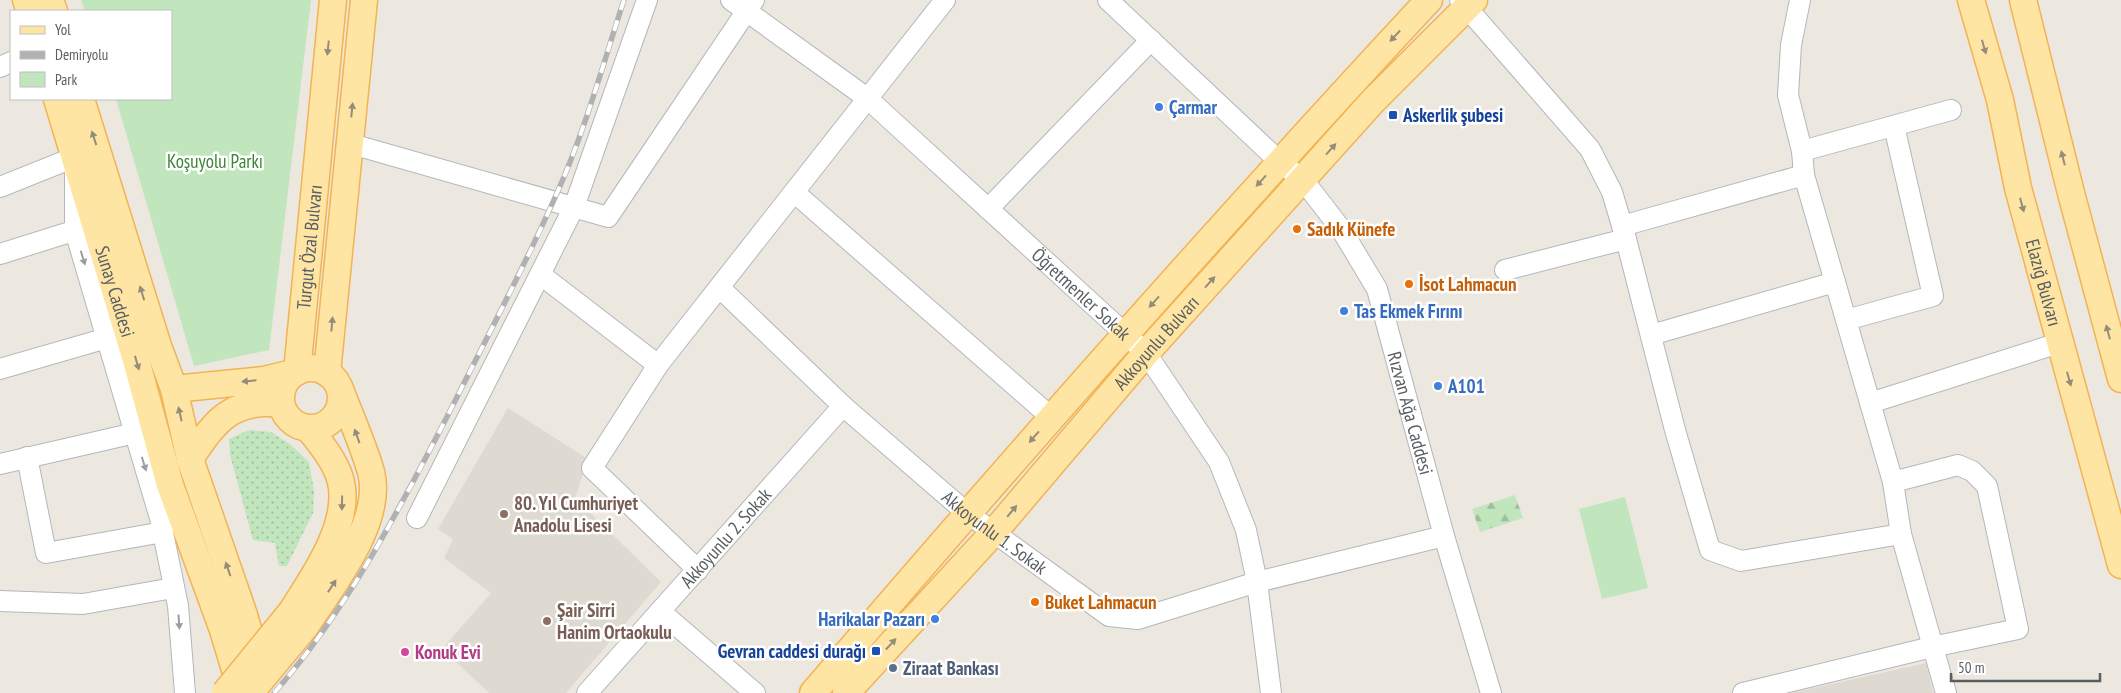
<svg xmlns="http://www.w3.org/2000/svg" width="2121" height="693" viewBox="0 0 2121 693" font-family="'PT Sans Narrow',sans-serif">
	<defs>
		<pattern id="grass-dots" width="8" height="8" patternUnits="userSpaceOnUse" patternTransform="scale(1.25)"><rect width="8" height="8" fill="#c1e5bc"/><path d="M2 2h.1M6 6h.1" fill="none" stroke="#a0bd9c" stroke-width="1.8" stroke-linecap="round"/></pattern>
		<pattern id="forest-firs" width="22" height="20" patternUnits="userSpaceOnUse" patternTransform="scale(1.25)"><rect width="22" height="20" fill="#c1e5bc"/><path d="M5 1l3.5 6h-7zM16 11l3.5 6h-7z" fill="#a0bd9c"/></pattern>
	</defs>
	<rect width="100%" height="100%" fill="#ece8e0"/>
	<path fill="#dedad1" d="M508 408 588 459 575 498 661 582 566 693H489L442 649 491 593 444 558 453 539 438 529Z
		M1926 663 1933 693H1791Z"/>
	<path fill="url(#grass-dots)" d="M249 430 271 432 291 445 309 462 314 491 313 513 287 566H279L275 543 253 540 230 455 229 439Z"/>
	<path fill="url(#forest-firs)" d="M1515 495 1523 518 1480 532 1472 509Z"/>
	<path fill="#c1e5bc" d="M81 0H311L269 350 194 366 116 99H171V11H85Z
		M1625 497 1648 588 1602 599 1579 509Z"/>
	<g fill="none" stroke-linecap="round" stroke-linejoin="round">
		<defs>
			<g id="minor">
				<path id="s1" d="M731 0 867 98 1146 353 1219 462 1246 530 1257 582 1271 693"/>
				<path id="s2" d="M1108 0 1279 161 1303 180 1341 229 1377 289 1444 536 1491 693"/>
				<path d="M1460 0 1590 149 1612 192 1626 239 1675 430 1710 550 1741 561 1901 534"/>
				<path d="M1800 0 1791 45 1788 95 1802 151 1804 175 1835 282"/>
				<path d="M0 67 11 62"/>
				<path d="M348 143 608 217 754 0"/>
				<path d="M1802 151 1951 110"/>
				<path d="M0 187 75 157V231L160 518 178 606 185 693"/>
				<path d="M794 192 1051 417"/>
				<path d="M988 209 1151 40"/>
				<path d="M1622 226 1804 175"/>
				<path d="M0 254 86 227"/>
				<path d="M1505 270 1626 239"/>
				<path d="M541 275 658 365"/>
				<path id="s3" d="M720 288 843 406 967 513 1109 616 1138 619 1257 582 1444 536"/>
				<path d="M1846 320 1933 296 1894 126"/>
				<path d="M1651 335 1835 282 1893 482 1901 534 1946 693"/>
				<path d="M0 369 107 338"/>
				<path d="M1870 403 2059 343"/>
				<path d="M27 457 46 553 163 532"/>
				<path d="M0 464 135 433"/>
				<path d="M417 518 574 207 647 0"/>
				<path d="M698 570 592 468 658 365 945 0"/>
				<path d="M0 601 83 604 173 588"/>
				<path d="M660 611 755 693"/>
				<path id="s4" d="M587 693 843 406"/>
				<path d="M1743 693 1932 647 2018 629 1987 486 1972 471 1958 465 1893 482"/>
			</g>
			<g id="major">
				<path d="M26 0 30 11"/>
				<path d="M50 0 54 11"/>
				<path id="s5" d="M1971 0 2000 100 2018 188 2121 565"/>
				<path d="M2023 0 2071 193 2121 379"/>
				<path id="s6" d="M57 99 136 360 170 485 223 630 242 693"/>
				<path d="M81 99 158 346 174 389 190 459 244 615 261 675"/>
				<circle cx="311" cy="398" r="30"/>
				<path d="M327 373 364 0"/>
				<path id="s7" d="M174 389 264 380 297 372 333 0"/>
				<path d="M190 459C215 421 232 398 281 404"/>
				<path d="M292 611C313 577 347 530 342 488 340 467 322 445 309 429"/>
				<path d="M305 627C331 587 384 522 371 472 363 444 350 416 340 389"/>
				<path d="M813 693C1014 458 1218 227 1429 0"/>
				<path id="s8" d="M846 693 994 532 1146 353 1373 101 1474 0"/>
			</g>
		</defs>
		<use href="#minor" stroke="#b3b7bb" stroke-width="22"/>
		<use href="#major" stroke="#f2b354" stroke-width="29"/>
		<use href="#minor" stroke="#fff" stroke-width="20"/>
		<use href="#major" stroke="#ffe5a3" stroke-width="26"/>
		<defs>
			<path id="rail" d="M274 693C348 609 399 510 450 411 486 339 525 266 557 193 585 131 603 64 624 0"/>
		</defs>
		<use href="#rail" stroke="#b0b1b2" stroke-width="5.5"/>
		<use href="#rail" stroke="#fff" stroke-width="4" stroke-dasharray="11" stroke-linecap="butt"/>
		<defs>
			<path id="major-bridge" d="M225 693 292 611
				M250 693 305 627"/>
		</defs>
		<use href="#major-bridge" stroke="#f2b354" stroke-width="29" stroke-linecap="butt"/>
		<use href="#major-bridge" stroke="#ffe5a3" stroke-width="26"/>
	</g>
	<defs><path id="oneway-solid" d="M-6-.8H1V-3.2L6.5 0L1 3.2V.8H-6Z" transform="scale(1.25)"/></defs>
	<g fill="#938d79">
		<use href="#oneway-solid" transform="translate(1395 36) rotate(133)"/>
		<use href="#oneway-solid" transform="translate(1984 47) rotate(74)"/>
		<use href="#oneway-solid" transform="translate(328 48) rotate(96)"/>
		<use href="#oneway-solid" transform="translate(352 110) rotate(-84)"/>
		<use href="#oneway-solid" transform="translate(94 138) rotate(-108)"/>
		<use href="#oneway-solid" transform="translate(1331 149) rotate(-48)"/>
		<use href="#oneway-solid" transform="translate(2063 158) rotate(-104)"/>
		<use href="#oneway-solid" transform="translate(1261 181) rotate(132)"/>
		<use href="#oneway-solid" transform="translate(2022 205) rotate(75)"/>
		<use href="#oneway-solid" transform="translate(1210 282) rotate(-48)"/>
		<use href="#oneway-solid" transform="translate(142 293) rotate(-107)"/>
		<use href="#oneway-solid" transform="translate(1154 302) rotate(132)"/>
		<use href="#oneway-solid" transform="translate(332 324) rotate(-85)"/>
		<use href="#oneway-solid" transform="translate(2108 332) rotate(-105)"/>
		<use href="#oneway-solid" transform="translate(137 363) rotate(74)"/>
		<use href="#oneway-solid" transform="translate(2069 379) rotate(74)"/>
		<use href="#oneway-solid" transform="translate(249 381) rotate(174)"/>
		<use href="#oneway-solid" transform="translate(180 414) rotate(-103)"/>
		<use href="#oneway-solid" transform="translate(357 436) rotate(-110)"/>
		<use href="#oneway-solid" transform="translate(1034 437) rotate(131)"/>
		<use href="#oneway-solid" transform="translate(342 503) rotate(91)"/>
		<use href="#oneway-solid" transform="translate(1012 511) rotate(-50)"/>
		<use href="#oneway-solid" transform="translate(228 569) rotate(-109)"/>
		<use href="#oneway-solid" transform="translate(332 586) rotate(-57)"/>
		<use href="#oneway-solid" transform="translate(891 644) rotate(-47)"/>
	</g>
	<g fill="#9b9ea1">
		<use href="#oneway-solid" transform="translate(83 258) rotate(73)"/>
		<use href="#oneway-solid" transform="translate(144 464) rotate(73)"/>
		<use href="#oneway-solid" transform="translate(179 622) rotate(86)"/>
	</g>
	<g fill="#3f7fe0" stroke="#fff" stroke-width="2">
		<circle cx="1159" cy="107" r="5"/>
		<circle cx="1344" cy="311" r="5"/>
		<circle cx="1438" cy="386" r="5"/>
		<circle cx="935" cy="619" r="5"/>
	</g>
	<g fill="#1a4fb4" stroke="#fff" stroke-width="2">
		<rect x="1388" y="110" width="10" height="10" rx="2.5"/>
		<rect x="871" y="646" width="10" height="10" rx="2.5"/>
	</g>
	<g fill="#e8710a" stroke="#fff" stroke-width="2">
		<circle cx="1297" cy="229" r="5"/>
		<circle cx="1409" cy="284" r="5"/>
		<circle cx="1035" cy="602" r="5"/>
	</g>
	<g fill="#8d6e63" stroke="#fff" stroke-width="2">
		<circle cx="504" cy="514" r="5"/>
		<circle cx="547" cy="621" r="5"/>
	</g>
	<circle fill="#d1479c" stroke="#fff" stroke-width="2" cx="405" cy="652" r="5"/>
	<circle fill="#5c6f8a" stroke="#fff" stroke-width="2" cx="893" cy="668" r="5"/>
	<g text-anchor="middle" stroke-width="5" stroke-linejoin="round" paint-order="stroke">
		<g font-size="19" font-weight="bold" fill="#366cbe" stroke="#fff" text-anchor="start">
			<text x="1169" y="114">Çarmar</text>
			<text x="1354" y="318">Tas Ekmek Fırını</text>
			<text x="1448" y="393">A101</text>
			<text x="925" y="626" text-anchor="end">Harikalar Pazarı</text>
		</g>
		<g font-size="19" font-weight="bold" fill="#164399" stroke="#fff" text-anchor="start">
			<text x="1403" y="122">Askerlik şubesi</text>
			<text x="866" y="658" text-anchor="end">Gevran caddesi durağı</text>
		</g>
		<g font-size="19" fill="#3a8634" stroke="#fff">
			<text x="215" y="168">Koşuyolu Parkı</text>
		</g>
		<g font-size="19" font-weight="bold" fill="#c56008" stroke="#fff" text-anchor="start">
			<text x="1307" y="236">Sadık Künefe</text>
			<text x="1419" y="291">İsot Lahmacun</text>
			<text x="1045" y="609">Buket Lahmacun</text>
		</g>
		<g font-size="19" fill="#595e62" stroke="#fff">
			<text dy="7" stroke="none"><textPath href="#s7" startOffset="250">Turgut Özal Bulvarı</textPath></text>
			<text dy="7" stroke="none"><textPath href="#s5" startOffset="292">Elazığ Bulvarı</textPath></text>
			<text dy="7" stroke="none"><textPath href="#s6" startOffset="201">Sunay Caddesi</textPath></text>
			<text dy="7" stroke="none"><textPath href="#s1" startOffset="458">Öğretmenler Sokak</textPath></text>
			<text dy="7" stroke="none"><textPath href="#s8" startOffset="468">Akkoyunlu Bulvarı</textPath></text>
			<text dy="7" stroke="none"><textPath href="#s2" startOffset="526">Rızvan Ağa Caddesi</textPath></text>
			<text dy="7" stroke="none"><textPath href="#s3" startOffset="368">Akkoyunlu 1. Sokak</textPath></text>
			<text dy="7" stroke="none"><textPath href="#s4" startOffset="208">Akkoyunlu 2. Sokak</textPath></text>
		</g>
		<g font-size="19" font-weight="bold" fill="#785e54" stroke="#fff" text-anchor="start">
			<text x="514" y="510">80. Yıl Cumhuriyet<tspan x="514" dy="22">Anadolu Lisesi</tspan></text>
			<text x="557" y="617">Şair Sirri<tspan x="557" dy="22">Hanim Ortaokulu</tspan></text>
		</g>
		<g font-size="19" font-weight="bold" fill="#b23c85" stroke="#fff" text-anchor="start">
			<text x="415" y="659">Konuk Evi</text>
		</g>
		<g font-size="19" font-weight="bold" fill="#4e5e75" stroke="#fff" text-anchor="start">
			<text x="903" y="675">Ziraat Bankası</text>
		</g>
	</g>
	<rect x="10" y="10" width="162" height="90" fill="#ffffff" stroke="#bdbfc0"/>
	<rect x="20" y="26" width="25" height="8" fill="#ffe5a3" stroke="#bdbfc0"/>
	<text x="55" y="35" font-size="15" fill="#595e62">Yol</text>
	<rect x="20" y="51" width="25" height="8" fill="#b0b1b2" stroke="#bdbfc0"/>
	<text x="55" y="60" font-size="15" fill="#595e62">Demiryolu</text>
	<rect x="20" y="72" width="25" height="15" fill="#c1e5bc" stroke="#bdbfc0"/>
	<text x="55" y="85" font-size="15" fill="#595e62">Park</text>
	<path d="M1951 673v8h149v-8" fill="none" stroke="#595e62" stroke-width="2.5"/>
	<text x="1958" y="673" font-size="15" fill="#595e62" stroke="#ffffff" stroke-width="4" paint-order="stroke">50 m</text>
</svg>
